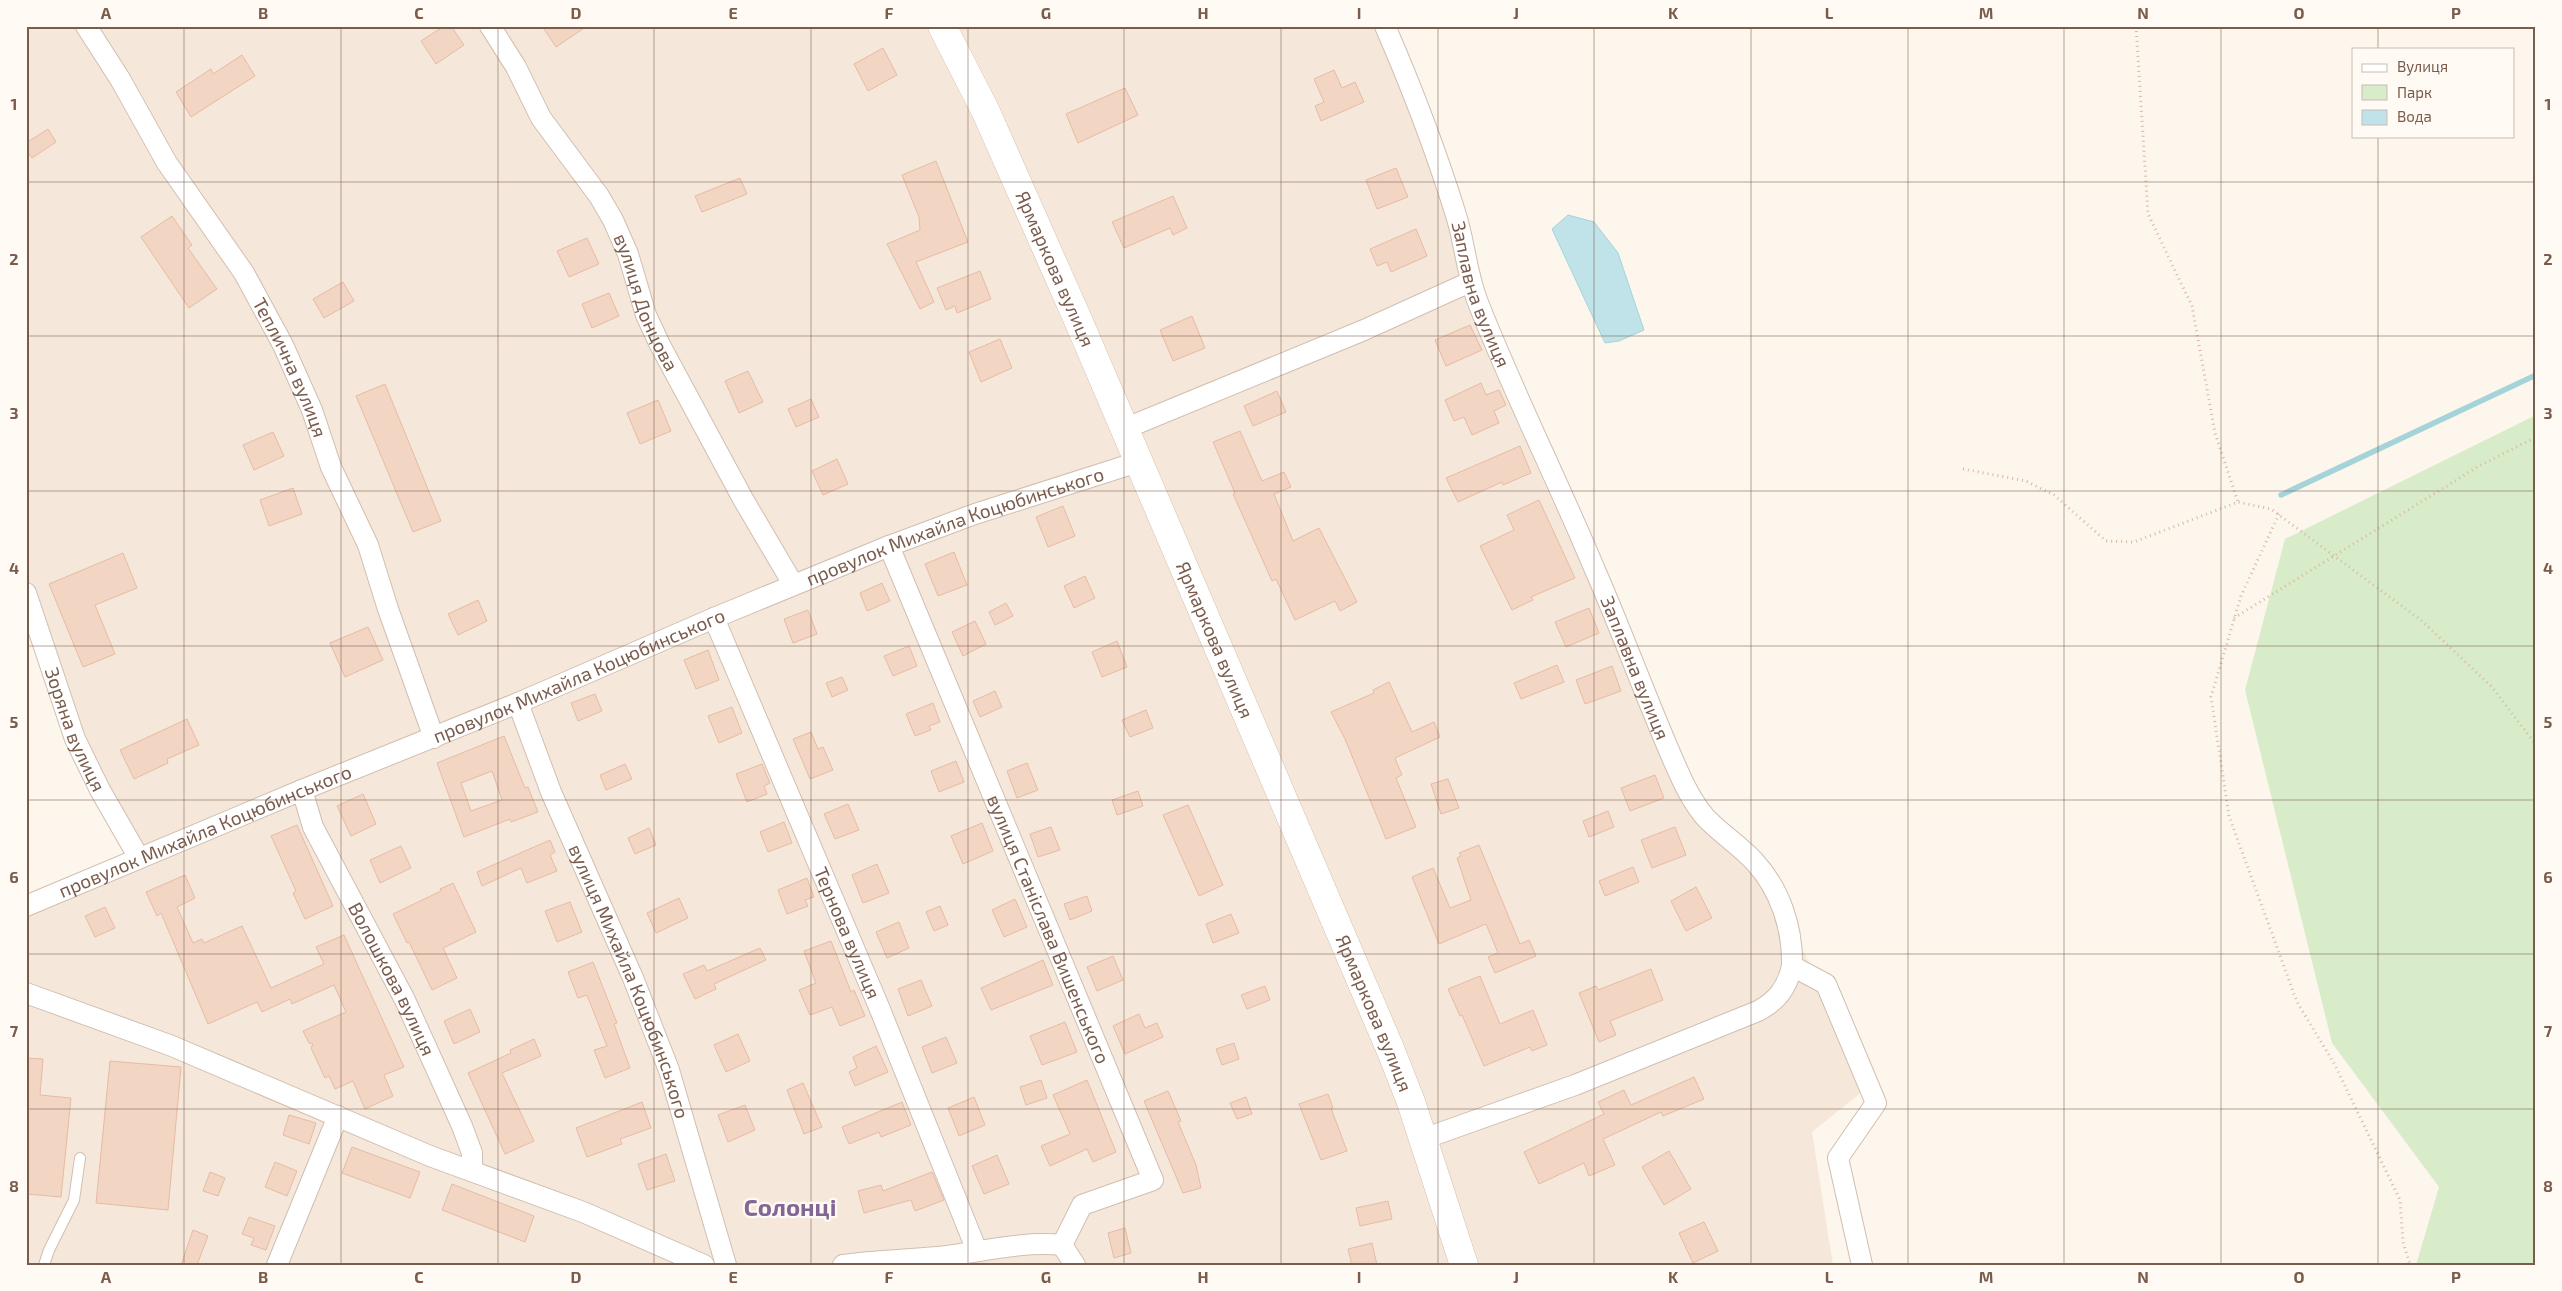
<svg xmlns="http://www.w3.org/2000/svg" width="2562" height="1291" viewBox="0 0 2562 1291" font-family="'Exo 2',sans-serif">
	<rect width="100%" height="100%" fill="#fdf6ec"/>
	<path fill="#f5e8da" d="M26 26H1385L1462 241 1678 771 1782 907 1816 977 1863 1091 1812 1132 1833 1265H26V906L139 858 114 815 26 593Z"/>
	<path fill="#d8ecc9" d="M2536 415V1265H2416L2439 1187 2332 1043 2245 690 2285 539Z"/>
	<path fill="#bfe3e8" stroke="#a5d3da" d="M1568 215 1594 222 1618 253 1644 330 1619 341 1605 343 1552 229Z"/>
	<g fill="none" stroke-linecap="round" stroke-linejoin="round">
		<path stroke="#a5d3da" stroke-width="5.5" d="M2281 495 2536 375"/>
	</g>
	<path fill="#f3d5c3" stroke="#e6bba3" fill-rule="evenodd" d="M444 26H451L464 45 436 64 421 41Z
		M542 26H587L556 47Z
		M883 48 897 75 868 91 854 64Z
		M242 55 255 76 191 117 176 92 211 69 213 74Z
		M1334 70 1342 88 1355 82 1364 102 1321 121 1315 106 1324 102 1314 79Z
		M1125 88 1138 115 1078 143 1066 114Z
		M48 129 56 142 32 158 26 150V143Z
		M936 161 968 242 916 262 934 302 920 309 887 244 920 230 919 217 902 175Z
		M1396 168 1408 197 1377 209 1366 180Z
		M740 178 747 194 702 212 695 196Z
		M1173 196 1187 228 1173 235 1170 228 1124 248 1112 222Z
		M172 216 192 245 188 248 217 289 189 308 141 237Z
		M1416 229 1427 256 1391 272 1387 262 1377 266 1370 249Z
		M587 238 599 264 569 277 557 251Z
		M980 271 991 299 957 313 955 306 946 310 937 288Z
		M343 282 354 301 324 318 313 299Z
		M609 293 619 316 592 328 582 304Z
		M1192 316 1205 348 1173 361 1160 330Z
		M1470 325 1482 350 1446 366 1435 340Z
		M1000 339 1012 368 981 382 969 352Z
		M748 371 763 402 739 413 725 381Z
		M1481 383 1486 395 1499 390 1506 405 1494 411 1499 423 1472 435 1464 417 1454 421 1445 400Z
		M385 384 441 521 413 532 356 396Z
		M1277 391 1286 412 1253 426 1244 406Z
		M811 399 819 417 796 427 788 409Z
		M658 400 671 431 640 444 627 413Z
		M1240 431 1262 481 1284 472 1291 487 1274 494 1293 541 1319 528 1357 602 1340 611 1335 601 1295 620 1276 579 1272 581 1233 494 1235 493 1213 442Z
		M273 432 284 456 254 470 243 445Z
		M1520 446 1531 473 1503 485 1502 482 1458 502 1446 478Z
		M837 459 848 484 823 495 812 471Z
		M293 488 302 514 269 526 260 500Z
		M1539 500 1575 578 1531 597 1533 600 1512 610 1480 546 1514 530 1507 515Z
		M1063 506 1075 536 1048 547 1036 517Z
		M954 552 967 585 938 596 925 564Z
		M123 553 137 588 95 605 115 654 83 667 49 584Z
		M1085 576 1095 598 1074 608 1064 586Z
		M882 583 890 601 867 611 860 593Z
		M478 600 487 621 458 635 448 614Z
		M1006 603 1013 616 995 625 989 612Z
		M1589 608 1599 633 1566 647 1555 622Z
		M808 610 817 634 793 643 784 619Z
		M975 621 986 644 963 656 952 632Z
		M368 627 383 660 345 677 330 643Z
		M1117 641 1127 667 1102 677 1092 652Z
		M909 646 917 666 893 676 884 656Z
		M708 650 719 680 696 689 684 660Z
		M1557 665 1564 682 1521 699 1514 683Z
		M1612 666 1621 691 1585 704 1576 680Z
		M842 677 848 690 832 697 826 683Z
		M1389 682 1412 732 1434 722 1440 737 1395 758 1402 775 1396 778 1416 827 1386 839 1345 739 1331 712 1374 693 1373 690Z
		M995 691 1002 707 980 717 973 701Z
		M595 694 602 711 578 721 571 703Z
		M933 703 940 722 929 726 931 730 915 736 906 714Z
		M732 707 742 733 719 743 708 716Z
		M1146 710 1153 728 1130 737 1122 720Z
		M187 719 199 745 167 759 168 763 134 779 120 750Z
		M811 732 818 749 823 747 833 770 810 779 793 739Z
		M504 736 525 788 528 787 538 812 511 822 510 819 464 837 437 763ZM492 771 502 800 471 811 461 783Z
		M956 761 964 782 939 792 931 771Z
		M1027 763 1038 790 1017 798 1007 771Z
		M625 764 632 779 606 790 600 775Z
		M762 764 770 783 764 786 767 794 747 802 736 774Z
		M1655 775 1664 798 1630 811 1621 788Z
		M1448 779 1459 808 1441 814 1431 784Z
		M1138 791 1143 806 1117 815 1112 800Z
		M363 794 376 824 351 836 337 806Z
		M848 804 859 830 835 839 824 814Z
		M1188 805 1223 885 1199 896 1163 815Z
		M1608 811 1614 827 1589 837 1583 821Z
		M784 822 792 843 768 852 760 832Z
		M982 823 993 851 963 864 951 836Z
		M297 825 333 906 305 919 293 893 296 891 271 836Z
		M1051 827 1060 850 1038 857 1030 834Z
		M1675 827 1686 855 1652 868 1641 840Z
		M649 828 656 845 635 854 628 838Z
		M550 840 555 852 550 855 557 871 527 883 521 868 482 886 477 872Z
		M1479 845 1520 944 1529 940 1536 956 1495 973 1488 957 1498 953 1486 924 1439 944 1412 877 1433 868 1450 908 1471 900 1457 858 1461 856 1459 853Z
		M401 846 411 868 380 883 370 860Z
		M877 864 889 893 863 903 852 875Z
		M1633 867 1639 882 1605 896 1599 881Z
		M185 875 195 898 177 907 193 943 202 939 204 943 242 926 271 988 324 964 316 947 344 935 404 1067 384 1075 393 1096 365 1109 353 1081 335 1089 329 1076 325 1078 311 1048 313 1044 309 1043 303 1031 346 1012 334 985 292 1004 290 999 262 1012 257 1002 208 1024 161 913 157 916 146 892Z
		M807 878 814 897 805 900 808 906 787 914 778 890Z
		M453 883 476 932 443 948 457 978 432 990 409 942 407 943 393 914 441 891 440 889Z
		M1696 887 1712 918 1686 931 1671 901Z
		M1087 896 1092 911 1070 920 1064 904Z
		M679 898 688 918 656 933 647 913Z
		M1015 899 1027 927 1004 937 992 910Z
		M570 902 582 932 557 942 545 911Z
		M940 906 948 925 934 931 926 912Z
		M105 907 115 928 95 937 85 916Z
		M1231 914 1239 933 1213 943 1206 924Z
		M899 922 909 948 887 958 876 932Z
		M831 941 851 992 854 990 865 1016 840 1026 832 1007 810 1015 799 990 816 983 804 951Z
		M760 948 766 960 714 984 716 989 695 999 683 974 704 965 707 971Z
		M1113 956 1123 980 1097 991 1087 967Z
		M1043 960 1053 985 991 1010 981 988Z
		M593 962 617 1023 614 1024 630 1068 605 1078 594 1050 607 1046 587 995 578 998 568 972Z
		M1651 969 1663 1000 1610 1021 1616 1035 1599 1042 1579 993 1596 986 1598 990Z
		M1480 976 1500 1024 1533 1010 1547 1045 1532 1051 1530 1047 1484 1066 1462 1015 1460 1016 1448 989Z
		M921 980 932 1006 908 1016 898 989Z
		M1265 986 1270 1000 1247 1009 1241 995Z
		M470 1009 480 1032 454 1044 444 1021Z
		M1139 1014 1145 1028 1157 1023 1163 1037 1125 1054 1113 1026Z
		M1065 1022 1077 1052 1042 1065 1030 1036Z
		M738 1034 750 1061 726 1072 714 1045Z
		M946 1037 957 1063 932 1073 922 1047Z
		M534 1039 541 1056 502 1073 534 1141 505 1154 468 1073 511 1053 510 1050Z
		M1234 1043 1239 1059 1222 1065 1216 1049Z
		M876 1046 888 1072 855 1086 849 1072 857 1068 853 1057Z
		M26 1058 43 1059 40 1095 71 1098 61 1197 26 1194Z
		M110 1061 181 1067 168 1210 96 1203Z
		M1694 1077 1704 1099 1663 1116 1661 1112 1603 1139 1615 1165 1589 1176 1584 1163 1539 1184 1524 1152 1604 1114 1598 1102 1624 1090 1631 1105Z
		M1041 1080 1047 1098 1026 1105 1020 1087Z
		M1087 1080 1116 1152 1093 1162 1087 1149 1050 1166 1041 1146 1070 1134 1053 1095Z
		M803 1083 822 1127 804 1134 787 1090Z
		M1168 1091 1181 1121 1178 1122 1196 1165 1201 1188 1183 1193 1144 1101Z
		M1328 1094 1333 1108H1331L1347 1151 1321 1160 1299 1104Z
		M974 1097 985 1125 959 1136 948 1108Z
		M1246 1097 1252 1114 1237 1119 1230 1103Z
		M642 1102 651 1128 620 1139 622 1144 587 1157 576 1128Z
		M902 1102 911 1125 881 1137 879 1132 849 1144 842 1127Z
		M745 1105 755 1130 728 1142 718 1115Z
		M289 1115 316 1123 309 1144 283 1135Z
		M352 1147 420 1172 410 1198 342 1173Z
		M1669 1151 1691 1189 1664 1205 1642 1167Z
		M666 1154 675 1181 647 1190 638 1164Z
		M997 1155 1009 1184 984 1194 972 1166Z
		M275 1162 297 1171 287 1196 265 1187Z
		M210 1172 225 1178 218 1196 203 1191Z
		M932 1172 944 1200 915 1211 911 1200 864 1213 858 1191 881 1185 883 1191Z
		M452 1184 534 1216 525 1242 442 1210Z
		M1388 1201 1392 1219 1360 1226 1356 1208Z
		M249 1217 275 1226 266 1250 251 1245 254 1238 242 1234Z
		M1704 1222 1718 1251 1693 1263 1679 1233Z
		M1125 1228 1131 1253 1114 1258 1108 1233Z
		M193 1230 208 1236 197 1265H181Z
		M1372 1243 1377 1265H1352L1348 1249Z"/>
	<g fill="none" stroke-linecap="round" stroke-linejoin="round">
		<defs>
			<path id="lane" d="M44 1265 49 1250 74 1200 80 1158"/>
			<g id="street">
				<path id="s1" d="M86 26 120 79 167 163 244 273 283 345 312 410 331 467 368 545 388 609 434 738"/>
				<path id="s2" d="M490 26 516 67 541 118 599 196 613 220 628 254 646 315 660 345 743 499 793 584"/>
				<path id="s3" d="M1385 26C1412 88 1436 151 1456 215 1465 244 1466 270 1477 300 1513 392 1557 479 1595 570 1624 636 1648 704 1678 771 1685 787 1693 803 1705 817 1720 833 1739 845 1754 861 1780 889 1793 928 1792 966L1826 984 1876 1103 1838 1158 1862 1265"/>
				<path d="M1124 429 1364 330 1470 282"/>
				<path id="s4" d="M889 546 1153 1180 1082 1205 1062 1245 1075 1265"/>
				<path id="s5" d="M26 593 75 739 100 790 139 858"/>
				<path id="s6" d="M714 618 879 1007 977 1251"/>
				<path id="s7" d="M518 703 551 792 633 978 669 1070 726 1265"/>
				<path id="s8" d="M302 790 313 827 405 1000 462 1126 472 1153V1171"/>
				<path id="s9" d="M26 906 302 790 518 703 714 618 889 546 975 514 1138 462"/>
				<path d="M26 993 172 1046 430 1156 583 1212 704 1265"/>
				<path d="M1423 1139 1575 1085 1758 1011C1777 1001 1787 988 1792 966"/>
				<path d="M277 1265 338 1116"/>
				<path d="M843 1265C878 1260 912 1260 947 1256 985 1251 1023 1241 1062 1245"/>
			</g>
			<g id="secondary">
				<path id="s10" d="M942 26 986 112 1078 320 1391 1051 1411 1102 1464 1265"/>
			</g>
		</defs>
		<use href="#lane" stroke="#d1beb0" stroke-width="12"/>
		<use href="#street" stroke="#d1beb0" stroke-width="22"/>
		<use href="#secondary" stroke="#d6c0b0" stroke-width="29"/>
		<path stroke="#d9b8a5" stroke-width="3" stroke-dasharray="1 4" stroke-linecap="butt" d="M2136 26 2148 214 2192 306 2215 433 2238 502
			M1963 469 2026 481 2054 495 2106 541 2134 542 2238 502 2271 509 2422 621 2492 687 2536 745
			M2279 514 2241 596 2211 697 2229 816 2297 1002 2335 1065 2400 1200 2403 1242 2410 1265
			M2234 618 2479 466 2536 437"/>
		<use href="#lane" stroke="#fff" stroke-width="10"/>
		<use href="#street" stroke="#fff" stroke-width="20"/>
		<use href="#secondary" stroke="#fff" stroke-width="28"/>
	</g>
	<path fill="none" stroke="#7a5c4d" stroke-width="1" stroke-opacity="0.55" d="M184 26V1265M341 26V1265M498 26V1265M654 26V1265M811 26V1265M968 26V1265M1124 26V1265M1281 26V1265M1438 26V1265M1594 26V1265M1751 26V1265M1908 26V1265M2064 26V1265M2221 26V1265M2378 26V49M2378 136V1265M26 182H2536M26 336H2536M26 491H2536M26 646H2536M26 800H2536M26 954H2536M26 1109H2536"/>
	<g text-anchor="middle" stroke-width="4.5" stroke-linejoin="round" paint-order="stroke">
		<g font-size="19" fill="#7a5c4d" stroke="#fffaf3">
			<text dy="7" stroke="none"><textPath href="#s10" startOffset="268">Ярмаркова вулиця</textPath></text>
			<text dy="7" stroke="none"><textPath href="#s3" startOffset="285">Заплавна вулиця</textPath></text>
			<text dy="7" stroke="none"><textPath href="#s2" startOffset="319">вулиця Донцова</textPath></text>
			<text dy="7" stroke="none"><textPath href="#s1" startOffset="399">Теплична вулиця</textPath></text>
			<text dy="7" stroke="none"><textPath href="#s9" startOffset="1004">провулок Михайла Коцюбинського</textPath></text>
			<text dy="7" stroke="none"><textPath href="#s10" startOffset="672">Ярмаркова вулиця</textPath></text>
			<text dy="7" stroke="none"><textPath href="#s3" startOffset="690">Заплавна вулиця</textPath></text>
			<text dy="7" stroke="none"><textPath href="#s9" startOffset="599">провулок Михайла Коцюбинського</textPath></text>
			<text dy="7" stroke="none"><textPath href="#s5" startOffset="145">Зоряна вулиця</textPath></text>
			<text dy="7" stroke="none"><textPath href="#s9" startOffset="194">провулок Михайла Коцюбинського</textPath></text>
			<text dy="7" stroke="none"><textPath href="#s4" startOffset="415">вулиця Станіслава Вишенського</textPath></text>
			<text dy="7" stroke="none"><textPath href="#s6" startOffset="342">Тернова вулиця</textPath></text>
			<text dy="7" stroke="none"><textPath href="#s8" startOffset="210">Волошкова вулиця</textPath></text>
			<text dy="7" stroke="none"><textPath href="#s7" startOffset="300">вулиця Михайла Коцюбинського</textPath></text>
			<text dy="7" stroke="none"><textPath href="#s10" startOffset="1078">Ярмаркова вулиця</textPath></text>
		</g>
		<g font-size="24" font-weight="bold" fill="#846695" stroke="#fffaf3">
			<text x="790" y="1216">Солонці</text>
		</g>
	</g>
	<rect width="2562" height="1291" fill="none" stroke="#fffaf3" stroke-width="55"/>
	<rect x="2352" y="48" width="162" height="90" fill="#fffaf3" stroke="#cabbb1"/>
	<rect x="2362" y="64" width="25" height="8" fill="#ffffff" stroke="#cabbb1"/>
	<text x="2397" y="72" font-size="15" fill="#7a5c4d">Вулиця</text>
	<rect x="2362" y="85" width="25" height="15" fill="#d8ecc9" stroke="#cabbb1"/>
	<text x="2397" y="98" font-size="15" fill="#7a5c4d">Парк</text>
	<rect x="2362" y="110" width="25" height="15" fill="#bfe3e8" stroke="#cabbb1"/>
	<text x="2397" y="122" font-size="15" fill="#7a5c4d">Вода</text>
	<rect x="28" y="28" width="2506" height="1236" fill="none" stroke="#7a5c4d" stroke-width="2"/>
	<g font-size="16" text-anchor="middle" font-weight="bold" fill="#7a5c4d">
		<text x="106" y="19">A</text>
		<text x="263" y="19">B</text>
		<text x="419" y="19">C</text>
		<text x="576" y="19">D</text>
		<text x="733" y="19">E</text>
		<text x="889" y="19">F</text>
		<text x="1046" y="19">G</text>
		<text x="1203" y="19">H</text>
		<text x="1359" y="19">I</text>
		<text x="1516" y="19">J</text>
		<text x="1673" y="19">K</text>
		<text x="1829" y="19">L</text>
		<text x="1986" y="19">M</text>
		<text x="2143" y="19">N</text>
		<text x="2299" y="19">O</text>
		<text x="2456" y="19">P</text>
		<text x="14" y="110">1</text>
		<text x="2548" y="110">1</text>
		<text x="14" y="265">2</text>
		<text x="2548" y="265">2</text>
		<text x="14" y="419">3</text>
		<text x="2548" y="419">3</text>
		<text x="14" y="574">4</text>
		<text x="2548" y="574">4</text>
		<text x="14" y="728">5</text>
		<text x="2548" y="728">5</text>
		<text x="14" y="883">6</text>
		<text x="2548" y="883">6</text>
		<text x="14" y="1037">7</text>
		<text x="2548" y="1037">7</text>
		<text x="14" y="1192">8</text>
		<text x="2548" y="1192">8</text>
		<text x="106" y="1283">A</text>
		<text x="263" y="1283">B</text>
		<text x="419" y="1283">C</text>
		<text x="576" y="1283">D</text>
		<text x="733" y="1283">E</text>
		<text x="889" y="1283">F</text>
		<text x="1046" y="1283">G</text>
		<text x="1203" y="1283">H</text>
		<text x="1359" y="1283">I</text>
		<text x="1516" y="1283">J</text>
		<text x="1673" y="1283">K</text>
		<text x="1829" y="1283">L</text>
		<text x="1986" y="1283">M</text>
		<text x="2143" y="1283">N</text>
		<text x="2299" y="1283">O</text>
		<text x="2456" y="1283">P</text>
	</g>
</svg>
